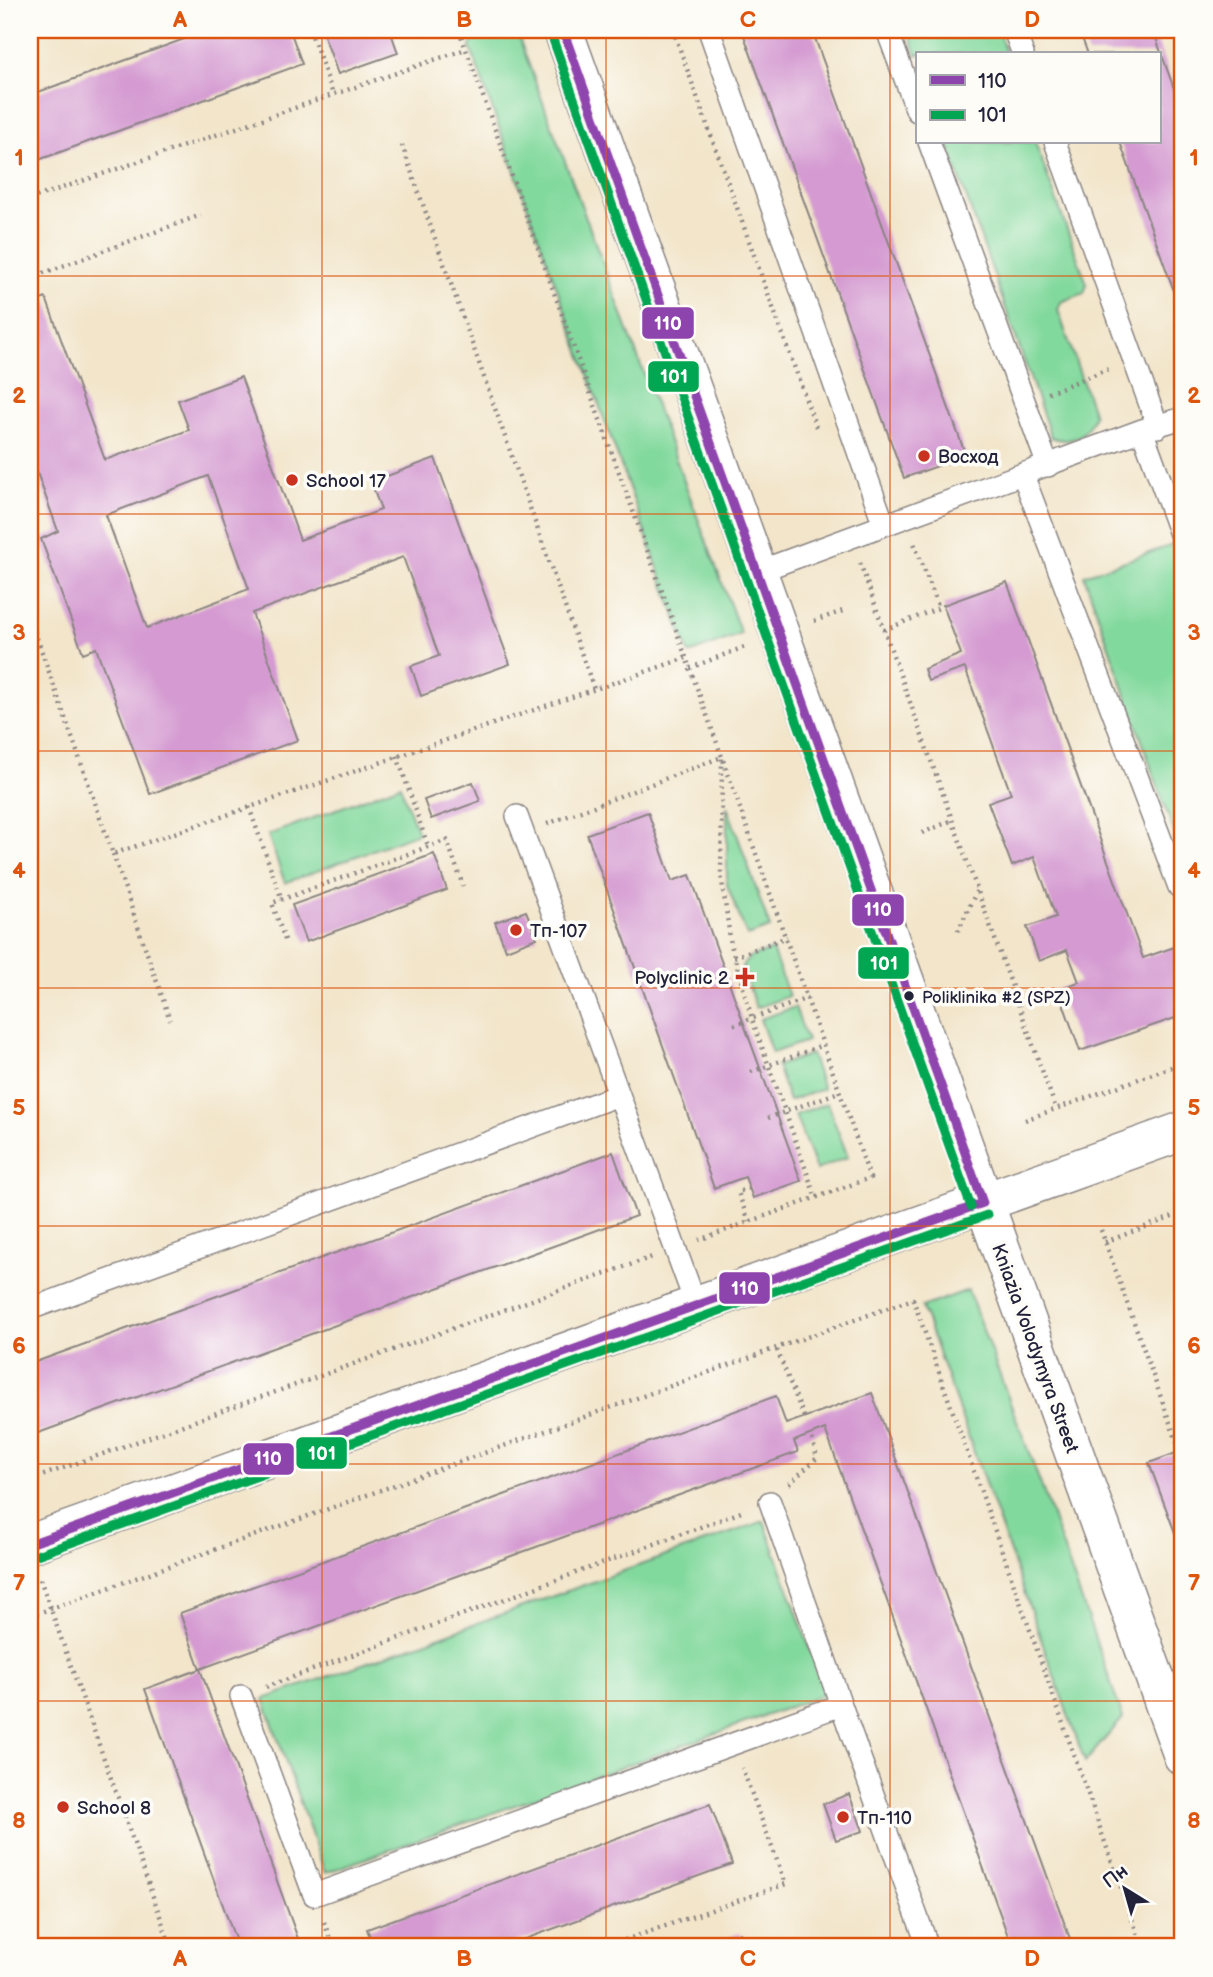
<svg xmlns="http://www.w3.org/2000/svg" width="1213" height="1977" viewBox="0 0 1213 1977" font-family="'Balsamiq Sans',sans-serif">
	<rect width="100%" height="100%" fill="#fdfcf7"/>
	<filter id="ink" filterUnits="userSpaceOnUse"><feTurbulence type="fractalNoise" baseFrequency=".0143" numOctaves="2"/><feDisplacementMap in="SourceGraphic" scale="14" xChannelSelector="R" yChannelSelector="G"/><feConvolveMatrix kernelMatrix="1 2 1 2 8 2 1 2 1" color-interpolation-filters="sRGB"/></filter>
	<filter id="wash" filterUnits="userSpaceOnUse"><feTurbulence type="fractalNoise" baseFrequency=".00686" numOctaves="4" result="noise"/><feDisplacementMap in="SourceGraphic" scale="28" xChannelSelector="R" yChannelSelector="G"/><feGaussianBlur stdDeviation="1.57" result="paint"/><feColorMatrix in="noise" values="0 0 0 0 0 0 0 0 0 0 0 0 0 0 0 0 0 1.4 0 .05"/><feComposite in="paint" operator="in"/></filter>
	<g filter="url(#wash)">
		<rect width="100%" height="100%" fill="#f2e5ca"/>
		<path fill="#82d99d" stroke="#527e6c" stroke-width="2" d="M493 30H516L741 634 689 654 470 47 475 36Z
			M908 30H998L1006 54H917V56Z
			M947 142H1035L1087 284 1084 293 1061 302 1058 310 1094 415C1087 435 1072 446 1051 437Z
			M1178 543 1183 557V849L1180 850 1084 575Z
			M400 785 418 833 285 883 268 835Z
			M727 806 770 928 747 936 727 885Z
			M772 950 789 996 756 1008 742 966 750 957Z
			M795 1007 807 1041 772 1053 760 1019Z
			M811 1054 823 1089 789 1101 777 1066Z
			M827 1103 848 1157 816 1170 795 1115Z
			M968 1290 1044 1493 1123 1718 1085 1762 922 1307Z
			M764 1521 826 1694 325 1873 264 1699Z"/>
		<g id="blocks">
			<path fill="#d49ad1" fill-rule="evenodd" d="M209 30H290L302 64 30 163V95Z
				M322 30H390L398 53 338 74Z
				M742 30H812L966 456 904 478Z
				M1079 30H1153L1183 114V316L1120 142H1159V54H1088Z
				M46 298 105 460 189 430 178 400 241 377 300 540 381 510 371 482 435 458 510 664 421 696 411 666 439 656 403 557 252 613 298 740 150 794 96 648 83 653 41 539 58 531 30 453V304ZM208 476 249 589 147 628 106 515Z
				M1007 582 1143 958 1183 944V1038L1175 1018 1080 1051 1058 989 1079 982 1067 950 1039 961 1027 927 1056 917 1034 857 1012 866 988 802 1011 794 965 668 928 681 924 669 961 654 943 605Z
				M473 782 480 801 431 819 424 800Z
				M648 812 672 881 690 875 801 1181 753 1198 745 1177 714 1188 587 834Z
				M434 854 447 890 306 942 292 905Z
				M526 911 537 938 506 950 495 922Z
				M613 1152 636 1216 30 1436V1364Z
				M872 1393 1073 1947H1012L825 1429 794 1441 798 1452 200 1669 180 1613 776 1396 786 1424Z
				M1176 1453 1183 1472V1554L1149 1463Z
				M200 1669 301 1947H238L145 1689Z
				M849 1794 863 1831 836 1840 823 1804Z
				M710 1804 732 1864 503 1947H374L367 1929Z
				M740 1933 745 1947H703Z"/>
		</g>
	</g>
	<g filter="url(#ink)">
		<use href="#blocks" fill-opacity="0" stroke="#8a8482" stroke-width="2"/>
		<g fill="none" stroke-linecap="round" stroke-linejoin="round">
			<defs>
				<path id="lane" d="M709 30 884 525
					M887 30 917 111
					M1014 30 1023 54
					M929 142 1048 466
					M1055 142 1158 427
					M1142 430 1183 542
					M1023 475 1179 887 1183 886
					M757 572 1142 430 1183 418
					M517 816 696 1305
					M30 1309 619 1095
					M770 1502 841 1705
					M241 1696 314 1895 841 1705 928 1947"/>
				<path id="secondary" d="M563 30 1183 1756
					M30 1544 1183 1131"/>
			</defs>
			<use href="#lane" stroke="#8a8482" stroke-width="24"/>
			<use href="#secondary" stroke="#8a8482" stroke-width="41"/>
			<path stroke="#8a8482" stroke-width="4.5" stroke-dasharray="2 5" stroke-linecap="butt" d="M310 30 333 94
				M459 30 722 757 870 1178 699 1240
				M673 30 816 427
				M402 145 594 689
				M30 199 466 49
				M30 278 201 215
				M1048 393 1108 369
				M860 563 1056 1109
				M30 618 113 854 686 658
				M814 621 843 611
				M884 630 939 608 914 543
				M690 668 747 646
				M397 756 428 846
				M249 807 282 900
				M547 824 722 757 721 874 731 945 752 1019 816 1198
				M922 833 953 820
				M113 854 170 1020
				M958 931 977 890
				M285 940 272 903 447 840 463 886
				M734 957 787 937
				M734 1025 808 998
				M751 1072 823 1045
				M768 1118 839 1092
				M1025 1120 1183 1063
				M749 1188 738 1192 749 1222
				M1101 1230 1183 1459
				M1105 1242 1183 1213
				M777 1350 804 1417
				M30 1480 652 1257
				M789 1484 817 1458 811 1434
				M40 1579 171 1947
				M30 1616 913 1299 1142 1947
				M266 1687 744 1511
				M324 1922 333 1947
				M605 1947 786 1884 742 1768"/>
			<use href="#lane" stroke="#fff" stroke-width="21"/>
			<use href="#secondary" stroke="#fff" stroke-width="38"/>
			<defs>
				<path id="bus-1" d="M563 30 983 1203
					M30 1544 983 1203"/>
				<path id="bus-2" d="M551 34 971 1207
					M34 1556 987 1215"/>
			</defs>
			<use href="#bus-1" stroke="#fdfcf7" stroke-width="14"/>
			<use href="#bus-2" stroke="#fdfcf7" stroke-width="14"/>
			<use href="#bus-1" stroke="#8e44ad" stroke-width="9"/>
			<use href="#bus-2" stroke="#00a651" stroke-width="9"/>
		</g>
	</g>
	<path fill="none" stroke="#de560e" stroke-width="2" stroke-opacity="0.55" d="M322 30V1947M606 30V1947M890 30V1947M30 276H1183M30 514H1183M30 751H1183M30 988H1183M30 1226H1183M30 1464H1183M30 1701H1183"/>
	<g fill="#c8321e" stroke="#fdfcf7" stroke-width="2.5">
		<circle cx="924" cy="456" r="7"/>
		<circle cx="292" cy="480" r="7"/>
		<circle cx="516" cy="930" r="7"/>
		<path d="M741.5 966.5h7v7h7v7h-7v7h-7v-7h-7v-7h7z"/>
		<circle cx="63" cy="1807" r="7"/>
		<circle cx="843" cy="1817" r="7"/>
	</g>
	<circle fill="#22223b" stroke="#fdfcf7" stroke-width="2.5" cx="909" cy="996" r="6"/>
	<g text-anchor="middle" stroke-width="7" stroke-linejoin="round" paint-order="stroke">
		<g font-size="17" fill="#22223b" stroke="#fdfcf7" text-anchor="start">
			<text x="922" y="1003">Poliklinika #2 (SPZ)</text>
		</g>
		<g font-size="19" fill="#22223b" stroke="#fdfcf7" text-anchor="start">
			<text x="938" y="463">Восход</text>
			<text x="306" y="487">School 17</text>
			<text x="530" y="937">Тп-107</text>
			<text x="729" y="984" text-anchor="end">Polyclinic 2</text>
			<text x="77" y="1814">School 8</text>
			<text x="857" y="1824">Тп-110</text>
		</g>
		<g font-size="19" fill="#22223b" stroke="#fdfcf7">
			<text transform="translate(1036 1348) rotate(70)" y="7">Kniazia Volodymyra Street</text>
		</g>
	</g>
	<g stroke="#fdfcf7" stroke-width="2.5">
		<rect x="641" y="306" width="54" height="34" rx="7" fill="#8e44ad"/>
		<rect x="647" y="360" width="53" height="33" rx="7" fill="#00a651"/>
		<rect x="851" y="893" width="54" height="34" rx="7" fill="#8e44ad"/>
		<rect x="857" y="946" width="53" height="34" rx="7" fill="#00a651"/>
		<rect x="718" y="1271" width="53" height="34" rx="7" fill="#8e44ad"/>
		<rect x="295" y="1436" width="53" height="34" rx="7" fill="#00a651"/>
		<rect x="242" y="1442" width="53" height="34" rx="7" fill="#8e44ad"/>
	</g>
	<g font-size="19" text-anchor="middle" font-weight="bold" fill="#fff">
		<text x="668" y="330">110</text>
		<text x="674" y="383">101</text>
		<text x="878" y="916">110</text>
		<text x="884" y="970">101</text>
		<text x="745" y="1295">110</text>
		<text x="322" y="1460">101</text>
		<text x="268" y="1465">110</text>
	</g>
	<rect width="1213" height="1977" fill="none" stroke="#fdfcf7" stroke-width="77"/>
	<rect x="916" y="52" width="245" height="91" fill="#fdfcf7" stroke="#a5a5ac" stroke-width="2"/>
	<rect x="930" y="75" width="35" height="10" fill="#8e44ad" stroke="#a5a5ac" stroke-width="2"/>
	<text x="978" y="88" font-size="21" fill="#22223b">110</text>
	<rect x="930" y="110" width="35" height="10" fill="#00a651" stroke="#a5a5ac" stroke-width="2"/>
	<text x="978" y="122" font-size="21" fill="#22223b">101</text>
	<g transform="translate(1125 1889) rotate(323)" stroke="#fdfcf7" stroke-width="5" paint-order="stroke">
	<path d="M0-5L12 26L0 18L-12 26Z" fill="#22223b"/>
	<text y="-10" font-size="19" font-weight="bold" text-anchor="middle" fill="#22223b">Пн</text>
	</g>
	<rect x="38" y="38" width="1136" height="1900" fill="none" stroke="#de560e" stroke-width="2.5"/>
	<g font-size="23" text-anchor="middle" font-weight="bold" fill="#de560e">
		<text x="180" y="27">A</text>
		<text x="464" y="27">B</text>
		<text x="748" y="27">C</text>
		<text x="1032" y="27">D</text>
		<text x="19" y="165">1</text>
		<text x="1194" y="165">1</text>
		<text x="19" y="403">2</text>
		<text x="1194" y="403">2</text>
		<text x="19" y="640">3</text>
		<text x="1194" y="640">3</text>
		<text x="19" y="878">4</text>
		<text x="1194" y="878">4</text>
		<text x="19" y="1115">5</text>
		<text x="1194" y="1115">5</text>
		<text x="19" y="1353">6</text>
		<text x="1194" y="1353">6</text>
		<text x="19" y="1590">7</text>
		<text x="1194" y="1590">7</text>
		<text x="19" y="1828">8</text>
		<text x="1194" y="1828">8</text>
		<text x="180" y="1966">A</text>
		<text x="464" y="1966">B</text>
		<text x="748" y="1966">C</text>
		<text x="1032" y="1966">D</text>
	</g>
</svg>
